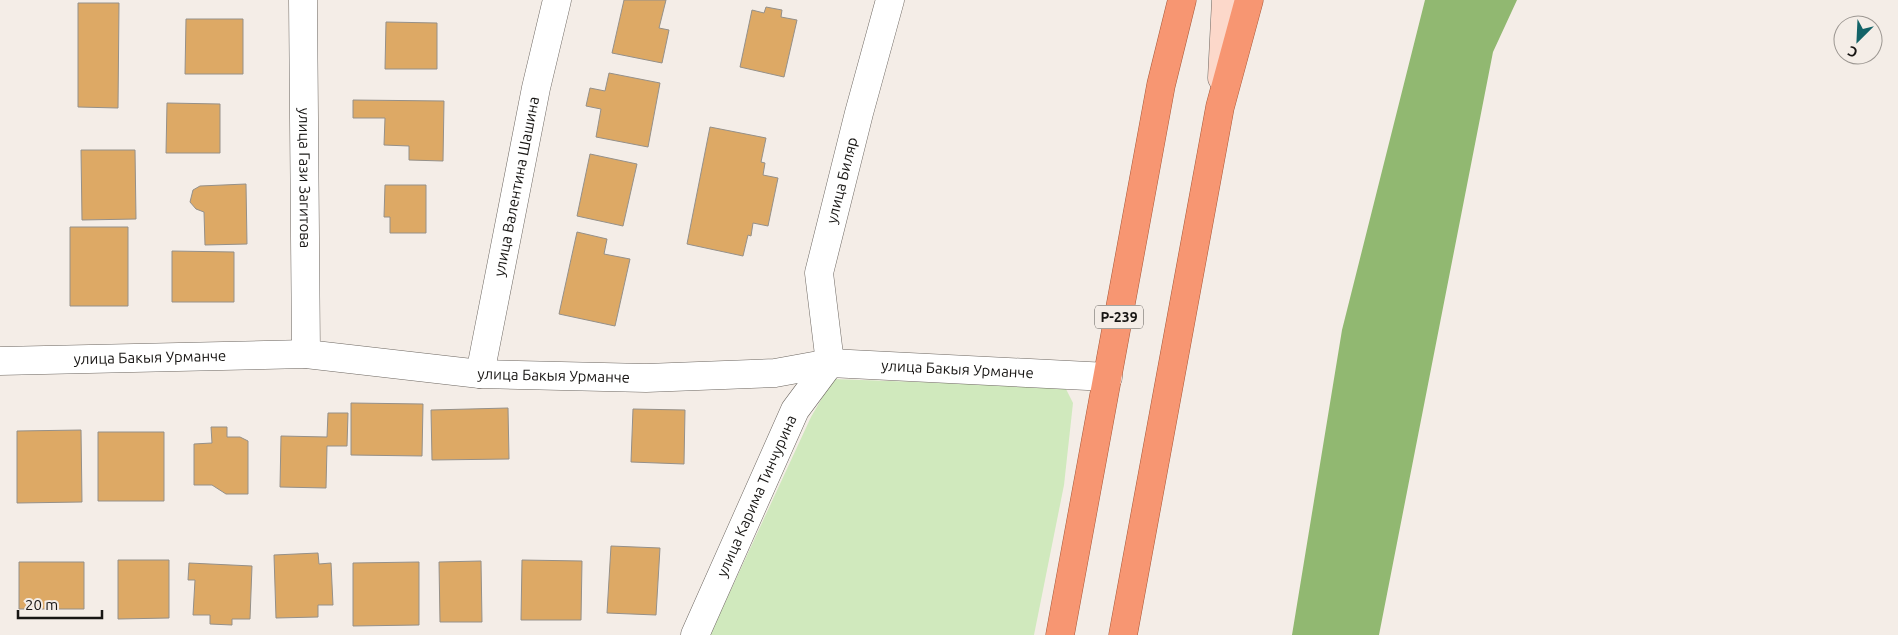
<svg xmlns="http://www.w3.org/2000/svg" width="1898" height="635" viewBox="0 0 1898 635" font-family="Ubuntu,sans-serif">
	<rect width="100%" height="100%" fill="#f4ede7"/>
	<path fill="#d0e9bd" d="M833 379 1065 387 1073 403 1064 485 1034 635H710L811 417Z"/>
	<path fill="#91b871" d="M1425 0H1517L1493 52 1379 635H1292L1342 330Z"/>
	<path fill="#dda965" stroke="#959089" d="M624 0H666L659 28 669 30 662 63 612 53Z
		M78 3H119L118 108 78 107Z
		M766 7 782 10 781 17 797 20 784 77 740 67 752 10 764 13Z
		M186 19H243V74H185Z
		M386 22 437 23V69H385Z
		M609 73 660 83 648 147 596 137 601 109 586 106 590 88 605 91Z
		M353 100 444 101 443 161 409 160V146L384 145 385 118H353Z
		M167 103 220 104V153H166Z
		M710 127 766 138 761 162 765 163 763 175 778 178 768 226 753 223 751 236 748 235 743 256 687 244Z
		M81 150H135L136 219 82 220Z
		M590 154 637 164 623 226 577 216Z
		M246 184 247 244 205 245 204 212 196 209 190 202 193 190 200 186Z
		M385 185H426V233H390V217H384Z
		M70 227H128V306H70Z
		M577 232 607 239 604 254 630 259 615 326 559 314Z
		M172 251 234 252V302H172Z
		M351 403 423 404 422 456 351 455Z
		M508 408 509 459 432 460 431 410Z
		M633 409 685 410 684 464 631 462Z
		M328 413H348L347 446H327L326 488 280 487 281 436 327 437Z
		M211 427H227V437H240L248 441V494H226L212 485H194V444L212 443Z
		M81 430 82 502 17 503V431Z
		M98 432H164V501H98Z
		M611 546 660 548 656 615 607 613Z
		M318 553 319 564 331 563 333 605H318V617L276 618 274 555Z
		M118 560H169V618L118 619Z
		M522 560 582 561 581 620H521Z
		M481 561 482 622H440L439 562Z
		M19 562H84V609H19Z
		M419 562V625L353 626V563Z
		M189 563 252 566 250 619H232V625L210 624V615H193L195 580H188Z"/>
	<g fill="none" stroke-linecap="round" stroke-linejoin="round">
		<defs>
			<g id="minor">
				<path id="s1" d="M303 0 306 354"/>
				<path id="s2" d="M0 361 306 354 480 374 646 378 775 373 830 363 1108 377"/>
				<path id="s3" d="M480 374 536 88 557 0"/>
				<path id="s4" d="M695 635 795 410 830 363 819 273 859 113 890 0"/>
			</g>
			<path id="secondary" d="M1222 78 1226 0"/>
			<path id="trunk" d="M1060 635 1161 85 1182 0
				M1123 635 1220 107 1249 0"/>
		</defs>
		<use href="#minor" stroke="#6d6761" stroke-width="29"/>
		<use href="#secondary" stroke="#6d6761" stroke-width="29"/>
		<use href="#trunk" stroke="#a75839" stroke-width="29"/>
		<use href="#minor" stroke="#fff" stroke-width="28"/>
		<use href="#secondary" stroke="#fcd8ca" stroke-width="28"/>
		<use href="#trunk" stroke="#f79672" stroke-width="28"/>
	</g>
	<g text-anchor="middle" stroke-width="5" stroke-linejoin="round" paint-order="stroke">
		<rect fill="#f4ede7" stroke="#595653" stroke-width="1" x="1095" y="305.5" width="48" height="23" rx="4"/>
		<g font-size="14" font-weight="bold" fill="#171513">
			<text x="1119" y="322">Р-239</text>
		</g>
		<g font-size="15" fill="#171513" stroke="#f4ede7">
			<text dy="5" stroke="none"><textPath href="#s1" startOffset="178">улица Гази Загитова</textPath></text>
			<text dy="5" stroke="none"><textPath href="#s4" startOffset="491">улица Биляр</textPath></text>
			<text dy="5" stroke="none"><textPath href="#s3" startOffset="191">улица Валентина Шашина</textPath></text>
			<text dy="5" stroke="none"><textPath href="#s2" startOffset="150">улица Бакыя Урманче</textPath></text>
			<text dy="5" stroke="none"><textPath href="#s2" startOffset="960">улица Бакыя Урманче</textPath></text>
			<text dy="5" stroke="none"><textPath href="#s2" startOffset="555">улица Бакыя Урманче</textPath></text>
			<text dy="5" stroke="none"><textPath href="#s4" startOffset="152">улица Карима Тинчурина</textPath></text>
		</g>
	</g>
	<g transform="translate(1858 40) rotate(204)"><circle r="24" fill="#f4ede7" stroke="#9c9792"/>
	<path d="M0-4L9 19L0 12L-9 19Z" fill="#136368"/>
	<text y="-8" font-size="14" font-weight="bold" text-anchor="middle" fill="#171513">С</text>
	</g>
	<path d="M18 610v8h84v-8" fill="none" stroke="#171513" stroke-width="2.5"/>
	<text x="25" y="610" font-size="15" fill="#171513" stroke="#f4ede7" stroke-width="4" paint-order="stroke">20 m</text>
</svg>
